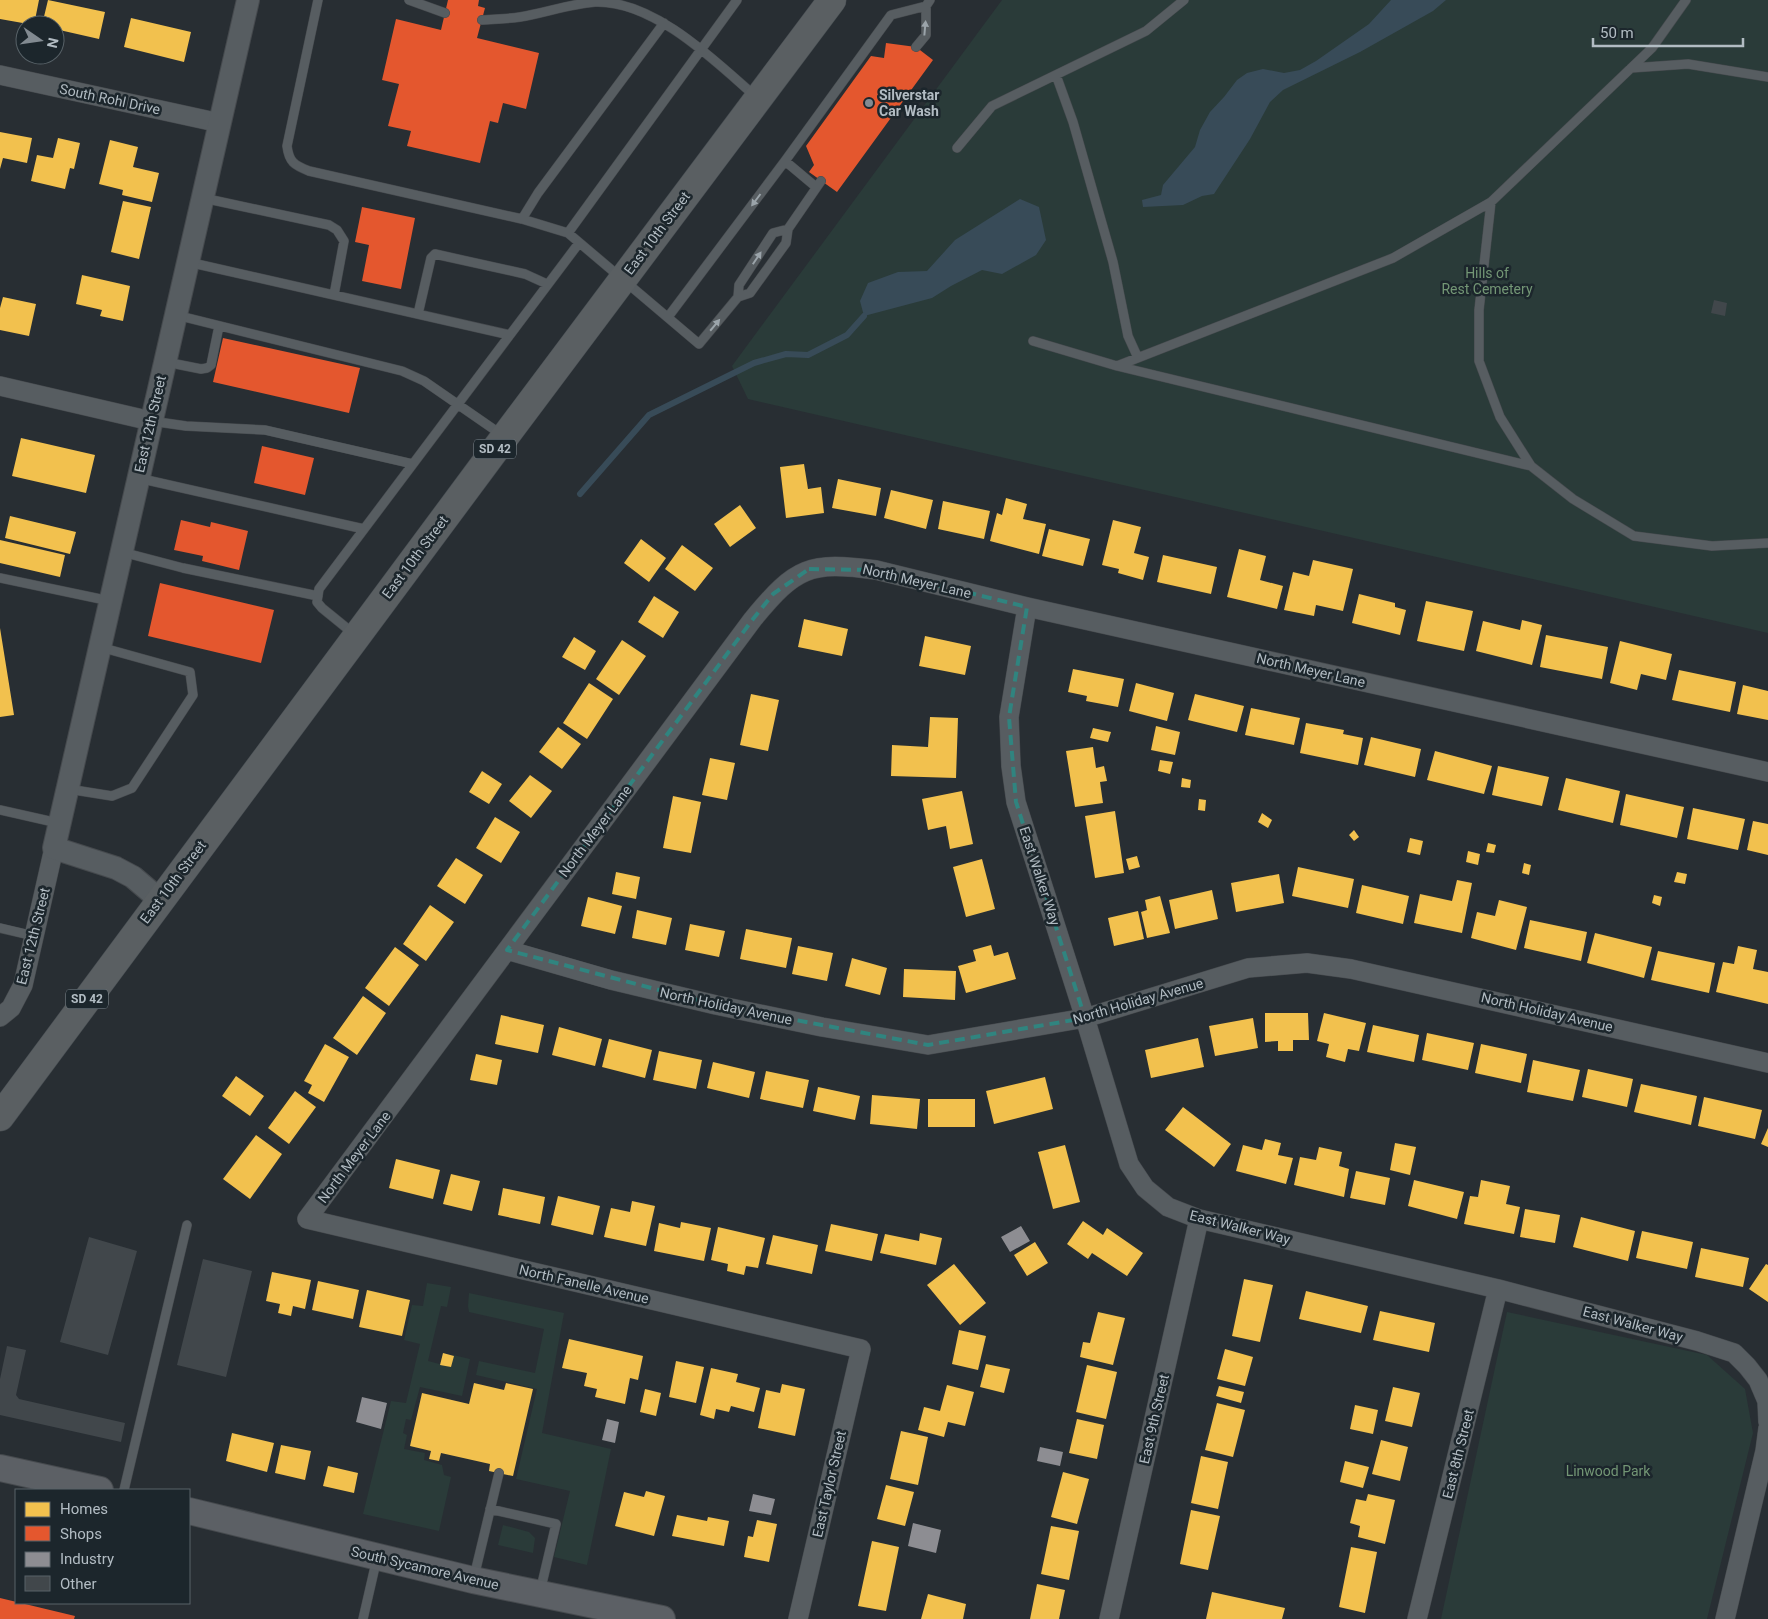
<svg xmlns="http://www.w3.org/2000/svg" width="1768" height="1619" viewBox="0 0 1768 1619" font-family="Roboto,sans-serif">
	<rect width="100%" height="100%" fill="#282e33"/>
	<path fill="#2a3b39" d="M1002 0H1768V633L748 399 732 366Z
		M427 1283 451 1287 447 1307 441 1306 428 1361 451 1367 453 1355 470 1359 462 1396 420 1387 411 1420 406 1419 403 1433 407 1435 404 1449 425 1453 424 1460 442 1465 444 1475 451 1477 439 1531 363 1514 391 1401 406 1403 420 1344 404 1340 412 1305 423 1306Z
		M469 1293 564 1313 542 1433 611 1449 587 1565 554 1557 570 1491 516 1479 537 1389 476 1375 479 1361 535 1373 544 1329 469 1312 468 1306Z
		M1507 1312 1707 1355 1745 1389 1753 1433 1707 1619H1441Z
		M503 1525 529 1532 535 1538 533 1553 498 1545Z"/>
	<path fill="#384b58" d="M1391 0H1446L1433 11 1360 52 1283 90 1270 102 1250 139 1214 194 1202 196 1183 205 1143 207 1142 200 1161 195 1163 185 1195 147 1200 130 1210 112 1224 97 1237 80 1247 73 1263 69 1284 73 1300 70 1316 61 1369 24Z
		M1020 199 1039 207 1046 240 1036 255 1002 274 982 270 951 286 932 298 864 316 860 301 868 283 898 272 927 271 955 240Z"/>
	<path fill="#f2c14e" d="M0 0H39L34 25 0 19Z
		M48 0 105 12 99 39 55 29V25H42Z
		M131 18 191 32 184 62 124 47Z
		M0 132 32 138 27 163 3 158 0 169Z
		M58 138 80 143 74 169 70 168 65 189 31 181 37 155 53 158Z
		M110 140 138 147 133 167 159 173 152 202 122 195 123 190 99 184Z
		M123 201 151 207 139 259 111 252Z
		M82 275 130 286 123 321 100 316 102 310 76 304Z
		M3 297 36 304 29 336 0 330V308Z
		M21 438 95 455 86 493 12 476Z
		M804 464 808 489 821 487 824 513 786 518 780 467Z
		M838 479 881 488 876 516 832 508Z
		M891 490 933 500 926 529 884 518Z
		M1006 498 1027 504 1023 519 1046 524 1039 554 990 541 997 513 1002 515Z
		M943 501 990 511 984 539 938 529Z
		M740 505 756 528 730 547 714 524Z
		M10 516 76 532 70 554 5 538Z
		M1113 520 1141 527 1134 553 1149 557 1143 580 1118 573 1119 569 1102 565Z
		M1049 529 1090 539 1083 566 1042 556Z
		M641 539 666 558 649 582 624 563Z
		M0 540 65 555 60 577 0 563Z
		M682 545 713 568 695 591 665 569Z
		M1239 549 1266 556 1260 580 1283 586 1277 609 1227 597Z
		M1163 555 1217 567 1211 594 1157 582Z
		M1313 560 1353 569 1343 611 1316 605 1314 616 1284 610 1293 572 1309 576Z
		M1359 594 1395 603V607L1406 610 1400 635 1352 623Z
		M654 596 679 612 663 638 638 622Z
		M1426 601 1473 611 1464 651 1417 641Z
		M804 619 848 629 842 656 798 647Z
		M1522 620 1542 625 1532 665 1476 651 1483 621 1520 630Z
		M0 628 14 715 0 717Z
		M1546 635 1608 647 1602 679 1540 667Z
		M925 636 971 646 965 675 919 666Z
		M574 637 596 651 585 670 562 657Z
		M622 640 646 656 619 695 596 679Z
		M1620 641 1672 654 1666 680 1641 674 1637 690 1610 683Z
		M1073 669 1124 679 1118 707 1086 701 1087 696 1068 692Z
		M1679 670 1736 682 1730 712 1672 700Z
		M589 683 613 699 587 739 563 723Z
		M1136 683 1174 693 1167 721 1129 711Z
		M1743 685 1768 691V720L1737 714Z
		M751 694 779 700 768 751 740 745Z
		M1195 694 1244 706 1237 732 1188 720Z
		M1251 708 1300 718 1294 745 1245 735Z
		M930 717 958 718 956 778 891 776 892 745 928 747Z
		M1306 723 1344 730 1343 734 1363 738 1358 765 1300 753Z
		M1156 726 1180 732 1175 755 1151 750Z
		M558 727 581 744 562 769 539 752Z
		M1093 728 1111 732 1108 742 1090 738Z
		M1371 737 1421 749 1415 777 1364 765Z
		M1093 747 1096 768 1104 766 1107 781 1100 782 1103 803 1075 807 1066 751Z
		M1435 751 1492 766 1484 794 1427 780Z
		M710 758 735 763 727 800 702 795Z
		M1160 760 1173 762 1170 774 1158 771Z
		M1498 766 1549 777 1542 806 1492 795Z
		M482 771 502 784 489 804 469 792Z
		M530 775 552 791 531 818 509 801Z
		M1182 778 1191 780 1190 788 1181 787Z
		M1566 778 1620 791 1613 823 1558 810Z
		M962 791 973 844 950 849 946 826 928 830 922 799Z
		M1626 794 1684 807 1677 838 1620 825Z
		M673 796 701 802 691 853 663 848Z
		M1199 799 1206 800 1205 811 1198 810Z
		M1693 808 1745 819 1738 850 1687 839Z
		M1115 811 1124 873 1095 878 1085 816Z
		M1262 813 1272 820 1268 828 1258 822Z
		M495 817 520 832 501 863 476 848Z
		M1753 821 1768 824V855L1747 850Z
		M1354 830 1359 837 1354 841 1349 835Z
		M1410 838 1423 841 1420 855 1407 852Z
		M1488 843 1496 845 1494 853 1486 852Z
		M1468 851 1480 854 1478 865 1466 862Z
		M1137 856 1140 867 1129 870 1126 859Z
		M456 858 483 875 465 904 437 886Z
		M982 859 995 909 966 917 953 867Z
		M1524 863 1531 865 1529 875 1522 873Z
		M1298 867 1354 879 1348 908 1292 896Z
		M616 872 640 877 636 899 612 894Z
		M1677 872 1687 874 1685 884 1674 882Z
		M1279 874 1284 903 1236 912 1231 883Z
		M1457 880 1472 883 1462 933 1414 923 1420 894 1452 901Z
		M1362 885 1409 896 1403 924 1356 913Z
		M1212 890 1218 919 1175 929 1169 900Z
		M1654 895 1662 897 1660 906 1652 903Z
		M1160 896 1170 933 1147 938 1141 912 1147 910 1145 900Z
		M588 897 622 906 615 934 581 926Z
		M1499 900 1527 907 1516 950 1471 938 1477 912 1495 916Z
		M430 905 454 922 426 961 403 944Z
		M637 910 672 918 666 945 632 938Z
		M1138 911 1144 939 1114 946 1108 918Z
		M1530 920 1587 932 1581 961 1524 948Z
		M690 924 725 931 719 957 685 950Z
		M746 929 792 938 786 968 740 959Z
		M1595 933 1652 947 1644 978 1587 963Z
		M991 945 994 956 1008 952 1016 979 966 993 958 966 976 961 973 950Z
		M798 946 833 953 827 981 792 974Z
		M1738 946 1757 950 1753 969 1768 972V1004L1716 992 1723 962 1734 964Z
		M395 947 419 965 389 1006 365 988Z
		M1658 951 1715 963 1709 993 1651 980Z
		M852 958 887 968 880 995 845 986Z
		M904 969 956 971 955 1000 903 997Z
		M363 996 386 1013 357 1055 333 1038Z
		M1265 1013H1308L1309 1040H1293V1051H1278V1041L1265 1042Z
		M1324 1013 1366 1023 1359 1051 1348 1049 1345 1062 1326 1057 1329 1044 1317 1041Z
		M501 1015 544 1025 538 1053 495 1044Z
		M1253 1018 1258 1048 1215 1056 1209 1026Z
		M1373 1025 1419 1035 1414 1062 1367 1052Z
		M559 1027 602 1039 595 1066 552 1055Z
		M1427 1033 1474 1043 1468 1070 1422 1060Z
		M1198 1038 1204 1067 1151 1078 1145 1050Z
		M609 1039 652 1050 645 1078 602 1067Z
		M325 1044 349 1057 324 1102 308 1093 312 1085 304 1081Z
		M1481 1044 1527 1054 1521 1083 1475 1073Z
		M659 1051 702 1060 696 1089 653 1080Z
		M476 1054 502 1060 497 1085 470 1080Z
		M1533 1060 1580 1070 1573 1101 1527 1092Z
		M713 1062 755 1072 749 1098 707 1088Z
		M1588 1069 1633 1079 1627 1107 1582 1097Z
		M766 1071 809 1080 803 1108 760 1099Z
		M236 1076 264 1096 250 1116 222 1096Z
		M1045 1077 1053 1109 994 1124 986 1091Z
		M1641 1084 1697 1096 1691 1125 1634 1112Z
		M818 1087 860 1096 855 1120 813 1111Z
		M295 1091 316 1107 289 1144 268 1128Z
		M872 1095 920 1099 917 1129 870 1124Z
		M1704 1097 1762 1110 1755 1139 1698 1126Z
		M928 1099H975V1127H928Z
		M1183 1107 1231 1144 1214 1167 1165 1130Z
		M1768 1128V1147L1761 1144Z
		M256 1135 282 1154 250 1199 223 1179Z
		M1265 1139 1281 1143 1278 1155 1293 1158 1286 1184 1236 1171 1243 1145 1262 1150Z
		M1395 1143 1416 1147 1410 1175 1390 1170Z
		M1065 1145 1080 1202 1053 1209 1038 1152Z
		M1319 1147 1342 1152 1339 1166 1349 1169 1344 1197 1294 1185 1300 1157 1316 1160Z
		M396 1159 440 1170 433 1199 389 1188Z
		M1356 1171 1390 1178 1385 1205 1350 1198Z
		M451 1174 480 1181 472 1211 443 1204Z
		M1414 1180 1464 1192 1457 1219 1408 1206Z
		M1481 1180 1510 1186 1506 1204 1520 1207 1514 1234 1464 1224 1470 1196 1478 1197Z
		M503 1188 545 1197 540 1224 498 1215Z
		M558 1196 600 1206 593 1235 551 1225Z
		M632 1201 655 1206 646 1246 604 1237 611 1208 630 1212Z
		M1525 1209 1560 1215 1555 1243 1520 1237Z
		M1581 1217 1635 1231 1628 1261 1573 1247Z
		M1083 1221 1103 1235 1107 1228 1143 1253 1127 1276 1092 1253 1088 1259 1067 1244Z
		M681 1222 711 1228 704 1261 654 1251 659 1223 680 1228Z
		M831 1224 878 1234 872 1261 825 1251Z
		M718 1227 765 1238 758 1268 746 1266 744 1275 727 1271 728 1264 711 1260Z
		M1642 1231 1693 1242 1687 1269 1636 1258Z
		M920 1233 942 1238 936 1265 880 1253 885 1234 919 1241Z
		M773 1235 818 1245 812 1274 766 1264Z
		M1035 1242 1048 1263 1027 1276 1014 1255Z
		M1701 1248 1749 1258 1743 1287 1695 1277Z
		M954 1264 986 1303 960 1325 927 1285Z
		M1766 1264 1768 1265V1302L1749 1289Z
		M272 1272 311 1280 305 1309 293 1306 291 1316 278 1313 280 1304 266 1301Z
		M1244 1279 1273 1285 1260 1342 1232 1336Z
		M318 1281 359 1290 353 1319 312 1310Z
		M367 1290 410 1300 402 1336 359 1327Z
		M1306 1291 1368 1306 1361 1333 1299 1319Z
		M1380 1311 1435 1323 1429 1352 1373 1340Z
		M1098 1312 1125 1318 1113 1365 1080 1357 1083 1342 1090 1343Z
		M959 1330 986 1336 978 1370 952 1364Z
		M569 1339 643 1356 638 1380 630 1378 625 1404 595 1397 597 1389 584 1386 587 1373 562 1368Z
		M1225 1349 1253 1357 1245 1386 1217 1379Z
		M443 1353 454 1356 451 1367 440 1365Z
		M676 1361 704 1367 696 1403 669 1397Z
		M986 1364 1010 1369 1004 1393 980 1387Z
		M1087 1365 1117 1372 1106 1419 1076 1412Z
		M711 1368 738 1374 736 1382 760 1388 754 1412 731 1406 729 1412 716 1409 714 1419 700 1415Z
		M474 1383 504 1390 506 1383 533 1389 513 1476 489 1471 490 1464 441 1453 439 1461 429 1459 431 1451 410 1446 422 1393 469 1404Z
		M782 1384 805 1389 795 1436 758 1428 766 1390 780 1393Z
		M947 1385 974 1392 965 1426 948 1422 944 1437 918 1430 924 1407 940 1411Z
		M1219 1386 1244 1392 1241 1403 1216 1396Z
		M1393 1387 1420 1393 1412 1427 1385 1421Z
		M645 1389 661 1393 656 1416 640 1412Z
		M1217 1403 1245 1410 1233 1457 1205 1450Z
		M1355 1405 1378 1410 1373 1434 1350 1429Z
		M1077 1419 1104 1425 1097 1459 1069 1453Z
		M901 1431 928 1437 918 1485 890 1479Z
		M232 1433 274 1443 267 1472 226 1461Z
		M1381 1440 1408 1447 1400 1481 1372 1474Z
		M281 1445 311 1451 305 1480 275 1473Z
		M1201 1456 1228 1462 1218 1509 1191 1503Z
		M1345 1461 1369 1467 1363 1488 1340 1482Z
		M328 1466 358 1473 354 1493 323 1486Z
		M1063 1472 1089 1479 1077 1524 1051 1517Z
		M886 1485 914 1492 905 1526 877 1519Z
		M646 1491 665 1496 654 1536 615 1526 624 1492 644 1497Z
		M1368 1494 1395 1500 1385 1544 1358 1537 1360 1526 1350 1523 1356 1499 1366 1501Z
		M1191 1510 1220 1516 1208 1570 1180 1564Z
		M677 1515 707 1521 708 1517 729 1521 724 1546 672 1536Z
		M757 1520 777 1524 769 1562 744 1557 748 1536 753 1537Z
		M1051 1526 1079 1531 1069 1580 1041 1574Z
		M872 1541 899 1547 886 1611 858 1606Z
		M1351 1547 1377 1552 1365 1613 1339 1607Z
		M1037 1584 1065 1590 1059 1619H1030Z
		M1212 1592 1285 1608 1282 1619H1206Z
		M928 1594 966 1604 963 1619H921Z"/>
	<path fill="#e4572e" d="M448 0H479L478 6 485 8 477 38 539 53 526 109 503 103 498 123 490 121 480 163 407 146 411 131 388 126 399 84 382 80 396 19 441 30Z
		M886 43 916 47 933 60 837 192 809 172 814 165 806 146 871 56 884 58Z
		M362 207 415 218 401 289 362 281 369 245 355 242Z
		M223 338 360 368 349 413 213 382Z
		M262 446 314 458 305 495 254 483Z
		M181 520 210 527 211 522 248 531 239 570 202 561 203 556 174 550Z
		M160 583 274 610 261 663 148 636Z
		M0 1598 75 1616 74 1619H0Z"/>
	<path fill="#8d8d92" d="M1021 1226 1030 1241 1010 1252 1001 1237Z
		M362 1397 387 1403 381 1429 356 1422Z
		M607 1419 619 1422 615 1443 602 1440Z
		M1040 1447 1063 1452 1060 1466 1037 1461Z
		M753 1494 775 1499 771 1515 749 1511Z
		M913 1523 941 1530 936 1553 908 1546Z"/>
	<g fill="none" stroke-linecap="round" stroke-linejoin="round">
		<path stroke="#384b58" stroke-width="6" d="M580 494 649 415 754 363 786 354 808 355 847 335 864 316"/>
	</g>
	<path fill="#41474b" d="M1714 300 1727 303 1725 316 1711 313Z
		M89 1237 137 1251 108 1355 60 1342Z
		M203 1259 252 1271 226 1377 177 1365Z
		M7 1346 26 1350 16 1395 19 1399 125 1423 121 1442 0 1415V1379Z"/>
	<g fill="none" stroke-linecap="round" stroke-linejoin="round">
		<defs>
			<path id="service" d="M318 0 287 146C289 162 294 165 309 171L522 219 568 233 699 344 738 297 750 293 786 243 788 229 821 181
				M409 0 445 13
				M482 20C494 19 507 19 520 17 545 13 569 4 595 2 654 0 715 61 756 97
				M916 47 926 35V6
				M1631 68 1688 64 1768 77
				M1056 75 1073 122 1113 262 1128 336 1138 358
				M957 148 992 106 1146 31 1184 0
				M785 161 816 187
				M203 198 329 225 337 230 344 241 334 295
				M1491 202 1479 310V361L1500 417 1531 466 1573 499 1634 536 1712 546 1768 543
				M522 219 538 193 664 23
				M568 233 737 0
				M188 262 510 335
				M738 297 739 285 773 233 788 229
				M418 314 431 258 435 254 525 274 547 284
				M176 315 402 371 424 381 502 435
				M668 317 785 161 891 15 926 6 930 0
				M1033 341 1117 366 1531 466
				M166 362 201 369 207 368 211 365 219 326
				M1117 366 1393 258 1491 202 1652 48 1686 0
				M151 421 186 426 265 430 413 464
				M138 478 364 529
				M122 552 183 568 318 596
				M0 578 110 601
				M354 634 322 608 317 602 319 589 579 243
				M68 789 112 796 132 788 193 695 190 672 100 647
				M0 810 58 823
				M0 928 34 936
				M124 1490 187 1225
				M490 1509 556 1524 540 1592
				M474 1577 499 1473
				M363 1619 377 1558"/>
			<path id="minor" d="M0 75 220 123
				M0 386 151 421
				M1027 607 1009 717 1011 766 1016 802 1085 1018 1129 1164 1145 1188 1168 1207 1199 1219 1498 1289 1697 1341 1734 1353 1747 1366 1758 1380 1767 1401 1768 1422
				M507 950 611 980 716 1005 822 1027 928 1045 1085 1018 1248 968 1307 963 1351 969 1768 1063
				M0 1017 11 1008 23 985 54 848
				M798 1619 861 1349 307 1219 753 619C796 567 809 561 876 570L1027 607 1768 772
				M1109 1619 1199 1219
				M1417 1619 1498 1289
				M1725 1619 1765 1451 1768 1428"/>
			<path id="tertiary" d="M160 900 133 877 116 868 54 848 248 0"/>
			<path id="secondary" d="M0 1468 100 1490
				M189 1511 473 1580 662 1619"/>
			<path id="primary" d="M0 1117 492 454 832 0"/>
		</defs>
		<use href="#service" stroke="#464a4e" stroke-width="10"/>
		<use href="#minor" stroke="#464a4e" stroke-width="20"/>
		<use href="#tertiary" stroke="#464a4e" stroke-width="24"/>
		<use href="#secondary" stroke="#464a4e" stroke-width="28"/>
		<use href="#primary" stroke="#454b50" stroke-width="29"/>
		<use href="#service" stroke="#575d61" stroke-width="9"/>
		<use href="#minor" stroke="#575d61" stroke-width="19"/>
		<use href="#tertiary" stroke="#575d61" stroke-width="22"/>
		<use href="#secondary" stroke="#5c6065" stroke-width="26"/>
		<use href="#primary" stroke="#5a5f62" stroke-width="28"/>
	</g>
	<defs><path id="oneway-solid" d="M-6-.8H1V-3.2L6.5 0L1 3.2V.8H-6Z" transform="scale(1.25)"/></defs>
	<g fill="#9ba4aa">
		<use href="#oneway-solid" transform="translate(925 28) rotate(-85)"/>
		<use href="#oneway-solid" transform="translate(756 200) rotate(127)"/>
		<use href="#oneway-solid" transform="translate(757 258) rotate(-56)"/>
		<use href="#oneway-solid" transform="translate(715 325) rotate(-50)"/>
	</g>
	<path fill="none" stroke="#30847f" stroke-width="4" stroke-dasharray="10 6" stroke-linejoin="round" d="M809 569 876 570 1027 607 1009 717 1016 802 1085 1018 928 1045 716 1005 507 950 753 619 773 594Z"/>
	<circle fill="#828a91" stroke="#1c262c" stroke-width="2" cx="869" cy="103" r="5"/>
	<g text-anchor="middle" stroke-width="5" stroke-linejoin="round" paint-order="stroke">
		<g fill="#1c262c" stroke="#858f96" stroke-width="1">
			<rect x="474" y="439.5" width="42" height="19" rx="4"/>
			<rect x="66" y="989.5" width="42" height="19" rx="4"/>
		</g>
		<g font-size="12" font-weight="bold" fill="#b2bcc3">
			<text x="495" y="453">SD 42</text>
			<text x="87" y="1003">SD 42</text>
		</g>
		<g font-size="14" font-weight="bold" fill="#b2bcc3" stroke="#1c262c" text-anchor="start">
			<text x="879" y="100">Silverstar<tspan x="879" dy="16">Car Wash</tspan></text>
		</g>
		<g font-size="14" fill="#b2bcc3" stroke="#1c262c">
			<text transform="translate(110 99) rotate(12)" y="5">South Rohl Drive</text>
			<text transform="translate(657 233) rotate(-53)" y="5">East 10th Street</text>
			<text transform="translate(150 424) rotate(-77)" y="5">East 12th Street</text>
			<text transform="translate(415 557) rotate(-53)" y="5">East 10th Street</text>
			<text transform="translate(917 581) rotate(13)" y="5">North Meyer Lane</text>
			<text transform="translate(1311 670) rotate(13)" y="5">North Meyer Lane</text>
			<text transform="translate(595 831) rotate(-53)" y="5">North Meyer Lane</text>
			<text transform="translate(1040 876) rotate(72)" y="5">East Walker Way</text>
			<text transform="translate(173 882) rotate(-53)" y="5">East 10th Street</text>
			<text transform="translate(33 936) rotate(-76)" y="5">East 12th Street</text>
			<text transform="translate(1138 1001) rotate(-16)" y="5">North Holiday Avenue</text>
			<text transform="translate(726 1006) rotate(12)" y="5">North Holiday Avenue</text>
			<text transform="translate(1547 1012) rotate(13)" y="5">North Holiday Avenue</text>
			<text transform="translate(354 1157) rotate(-53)" y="5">North Meyer Lane</text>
			<text transform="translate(1240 1227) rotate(14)" y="5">East Walker Way</text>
			<text transform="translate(584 1284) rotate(13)" y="5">North Fanelle Avenue</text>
			<text transform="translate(1633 1324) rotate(15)" y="5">East Walker Way</text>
			<text transform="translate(1154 1419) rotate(-77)" y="5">East 9th Street</text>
			<text transform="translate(1458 1454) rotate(-76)" y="5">East 8th Street</text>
			<text transform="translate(829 1484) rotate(-77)" y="5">East Taylor Street</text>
			<text transform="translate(425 1568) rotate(13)" y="5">South Sycamore Avenue</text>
		</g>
		<g font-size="14" fill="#739675" stroke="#1c262c">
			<text x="1487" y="278">Hills of<tspan x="1487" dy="16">Rest Cemetery</tspan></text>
			<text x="1608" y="1476">Linwood Park</text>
		</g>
	</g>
	<rect x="15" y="1489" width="175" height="115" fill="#1c262c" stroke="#586268"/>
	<rect x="25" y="1502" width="25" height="15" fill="#f2c14e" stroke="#586268"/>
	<text x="60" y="1514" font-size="15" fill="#b2bcc3">Homes</text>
	<rect x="25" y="1526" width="25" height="15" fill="#e4572e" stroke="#586268"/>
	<text x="60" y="1539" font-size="15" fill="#b2bcc3">Shops</text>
	<rect x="25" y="1552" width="25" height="15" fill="#8d8d92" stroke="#586268"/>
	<text x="60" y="1564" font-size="15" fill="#b2bcc3">Industry</text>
	<rect x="25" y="1576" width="25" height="15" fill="#41474b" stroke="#586268"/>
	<text x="60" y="1589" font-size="15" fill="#b2bcc3">Other</text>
	<g transform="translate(40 40) rotate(103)"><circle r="24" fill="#1c262c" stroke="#586268"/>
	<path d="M0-4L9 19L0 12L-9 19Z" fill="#828a91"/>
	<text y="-8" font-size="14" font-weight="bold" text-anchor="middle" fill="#b2bcc3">N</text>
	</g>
	<path d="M1593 38v8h150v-8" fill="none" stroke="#b2bcc3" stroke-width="2.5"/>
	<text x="1600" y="38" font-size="15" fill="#b2bcc3" stroke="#1c262c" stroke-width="4" paint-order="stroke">50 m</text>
</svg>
